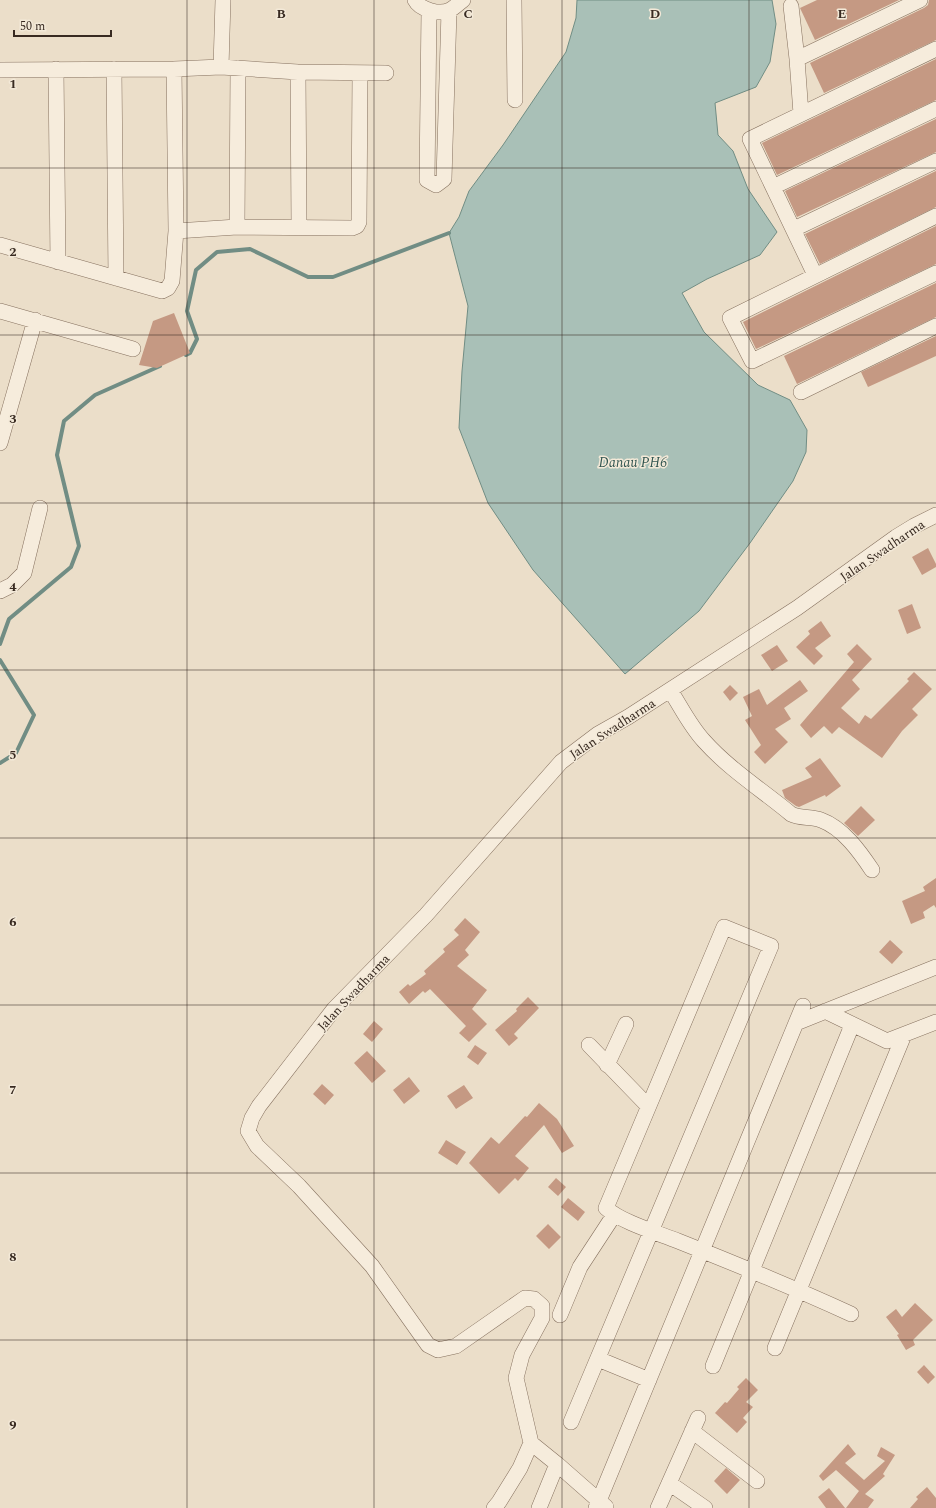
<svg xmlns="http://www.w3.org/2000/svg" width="936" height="1508" viewBox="0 0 936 1508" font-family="Spectral,serif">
	<rect width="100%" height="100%" fill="#ebdec9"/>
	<path fill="#a9c0b7" stroke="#718d84" d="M577 0H772L776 24 770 62 756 87 715 103 718 135 733 151 748 189 777 232 760 255 707 279 682 293 704 332 758 385 790 400 807 430 806 452 793 481 750 543 699 611 625 674 533 570 488 503 459 428 462 371 468 306 449 233 459 217 469 191 503 145 566 52 576 18Z"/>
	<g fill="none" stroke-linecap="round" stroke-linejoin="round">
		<path stroke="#718d84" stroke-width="4" d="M186 355 190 353 197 339 187 311 196 270 217 252 250 249 308 277H333L449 233
			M0 644 9 619 71 567 79 546 57 455 64 421 95 395 160 366
			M0 660 34 715 16 753 0 763"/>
	</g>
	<path fill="#c59983" d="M817 0H899L815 40 800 8Z
		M929 0H936V40L824 93 810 63 924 8 928 5Z
		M936 59V100L777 175 762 143Z
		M936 119V152L797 217 785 191Z
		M936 171V207L820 264 805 234Z
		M936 226V264L756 349 743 322Z
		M936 283V317L797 384 784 356Z
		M174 313 190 353 157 368 139 365 153 321Z
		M936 336V356L868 387 861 372Z
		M928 548 936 564V567L922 575 912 557Z
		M912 604 921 628 907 634 898 610Z
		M821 621 831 636 815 648 823 656 814 665 796 647 810 634 808 631Z
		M857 644 872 659 852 680 860 689 841 708 859 724 865 715 871 719 909 681 907 679 914 672 932 689 912 709 918 715 902 731 882 758 839 727 832 734 824 726 811 738 800 725 854 662 847 654Z
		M777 645 788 661 772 671 761 655Z
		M800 680 808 691 784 708 791 719 775 729 788 742 765 764 754 752 761 745 745 720 752 716 743 697 759 689 767 705Z
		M730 685 738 693 730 701 723 692Z
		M820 758 841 786 826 797 825 795 799 807 796 806 785 798 782 790 812 777 805 768Z
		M861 806 875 820 858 836 844 823Z
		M936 878V908L934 905 923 912 925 918 911 924 902 901 925 891 923 887Z
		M465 918 480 932 465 950 469 955 457 966 487 990 472 1009 487 1024 469 1042 459 1033 466 1026 430 989 425 993 423 991 409 1004 399 992 408 984 410 986 426 974 424 971 445 952 443 949 459 935 454 930Z
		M890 940 903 952 892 964 879 952Z
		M528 997 539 1008 514 1034 518 1038 509 1046 495 1030 517 1011 516 1009Z
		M374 1021 383 1029 372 1042 363 1034Z
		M475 1045 487 1053 478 1065 467 1057Z
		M367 1051 386 1071 372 1083 354 1063Z
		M409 1077 420 1091 404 1104 393 1090Z
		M322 1084 334 1095 325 1105 313 1094Z
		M464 1085 473 1098 456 1109 447 1096Z
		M539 1103 557 1119 574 1146 562 1153 544 1125 515 1156 529 1168 518 1181 515 1178 499 1194 469 1163 491 1137 499 1144 525 1116 527 1117Z
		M446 1140 466 1152 457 1165 438 1153Z
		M556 1178 566 1187 558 1196 548 1187Z
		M568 1198 585 1212 578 1221 561 1207Z
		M548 1224 561 1237 549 1249 536 1236Z
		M915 1303 933 1320 913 1340 915 1345 906 1350 897 1335 899 1334 886 1317 896 1309 902 1317Z
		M924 1365 935 1377 928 1384 917 1372Z
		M746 1378 758 1390 746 1402 753 1407 743 1418 747 1422 737 1433 715 1413 725 1402 727 1403 739 1389 737 1387Z
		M848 1444 856 1454 845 1463 864 1480 885 1461 877 1456 881 1447 895 1455 883 1474 885 1476 865 1494 874 1500 868 1508H846L859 1491 836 1470 823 1481 819 1476Z
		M726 1468 740 1480 727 1494 714 1481Z
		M927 1487 936 1498V1508H910L918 1499 916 1497Z
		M829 1488 845 1508H826L818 1497Z"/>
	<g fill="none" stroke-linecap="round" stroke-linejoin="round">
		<defs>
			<path id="minor" d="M415 0C420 10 440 15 450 10 454 8 459 3 463 0
				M514 0 515 100
				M791 6 797 59
				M429 11 427 180 436 185 444 179 449 11
				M221 67 223 0
				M56 69 58 262
				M114 69 116 278
				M0 70 174 69
				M298 72 299 227
				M801 114 797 59 920 0
				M773 187 936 109
				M936 216 730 318 752 361 936 273
				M237 227 238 68
				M794 229 936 161
				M176 231 237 227 352 228 357 226 359 222 360 73
				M0 245 162 291 168 288 172 281 176 231 174 69 221 67 298 72 386 73
				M815 275 750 139 936 49
				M0 311 133 349
				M801 392 936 326
				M0 443 35 320
				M0 591 12 585 24 573 40 508
				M670 690C681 707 690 726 704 741 729 769 762 790 791 814 801 819 811 816 821 820 843 828 860 852 872 870
				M825 1011 887 1041 936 1022
				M796 1023 936 967
				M589 1045 648 1106
				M607 1065 626 1024
				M560 1315 580 1267 614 1215
				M775 1348 904 1035
				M598 1359 649 1380
				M713 1366 852 1025
				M571 1422 771 946 724 927 606 1208C621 1222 658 1233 678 1241 736 1264 794 1288 851 1314
				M692 1431 757 1481
				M531 1443 557 1464 606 1507
				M669 1483 705 1508
				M494 1508 499 1502 520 1468 531 1443 516 1378 522 1355 542 1318V1306L534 1299 525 1298 456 1346 438 1350 428 1345 372 1266 299 1186 257 1146 248 1131 252 1118 259 1106 334 1009 426 915 561 762 598 734 628 717 797 608 896 537 914 526 936 515
				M539 1508 557 1464
				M596 1508 803 1006
				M658 1508 698 1418"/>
		</defs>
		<use href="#minor" stroke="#86715f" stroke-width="16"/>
		<use href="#minor" stroke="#f6ecdc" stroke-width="15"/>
	</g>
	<path fill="none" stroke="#382a21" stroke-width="1" stroke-opacity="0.55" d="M187 0V1508M374 0V1508M562 0V1508M749 0V1508M0 168H936M0 335H936M0 503H936M0 670H936M0 838H936M0 1005H936M0 1173H936M0 1340H936"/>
	<g text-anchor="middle" stroke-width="3" stroke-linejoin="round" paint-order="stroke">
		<g font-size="13" fill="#382a21" stroke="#f3e9d8">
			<text transform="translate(882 550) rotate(-34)" y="5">Jalan Swadharma</text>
			<text transform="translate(612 728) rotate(-33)" y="5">Jalan Swadharma</text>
			<text transform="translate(353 992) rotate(-47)" y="5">Jalan Swadharma</text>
		</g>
		<g font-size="14" font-style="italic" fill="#325651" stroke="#f3e9d8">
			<text x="633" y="467">Danau PH6</text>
		</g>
	</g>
	<g font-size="13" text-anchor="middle" font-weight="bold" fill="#382a21" stroke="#f3e9d8" stroke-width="3" stroke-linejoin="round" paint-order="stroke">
		<text x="281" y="18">B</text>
		<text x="468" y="18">C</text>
		<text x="655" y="18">D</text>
		<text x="842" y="18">E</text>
		<text x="13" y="88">1</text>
		<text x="13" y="256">2</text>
		<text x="13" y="423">3</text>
		<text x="13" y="591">4</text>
		<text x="13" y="759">5</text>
		<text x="13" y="926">6</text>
		<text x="13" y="1094">7</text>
		<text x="13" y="1261">8</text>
		<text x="13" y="1429">9</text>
	</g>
	<path d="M14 30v6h97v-6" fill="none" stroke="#382a21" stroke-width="2"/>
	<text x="20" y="30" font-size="12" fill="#382a21" stroke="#f3e9d8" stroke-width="3" paint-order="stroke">50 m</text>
</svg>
